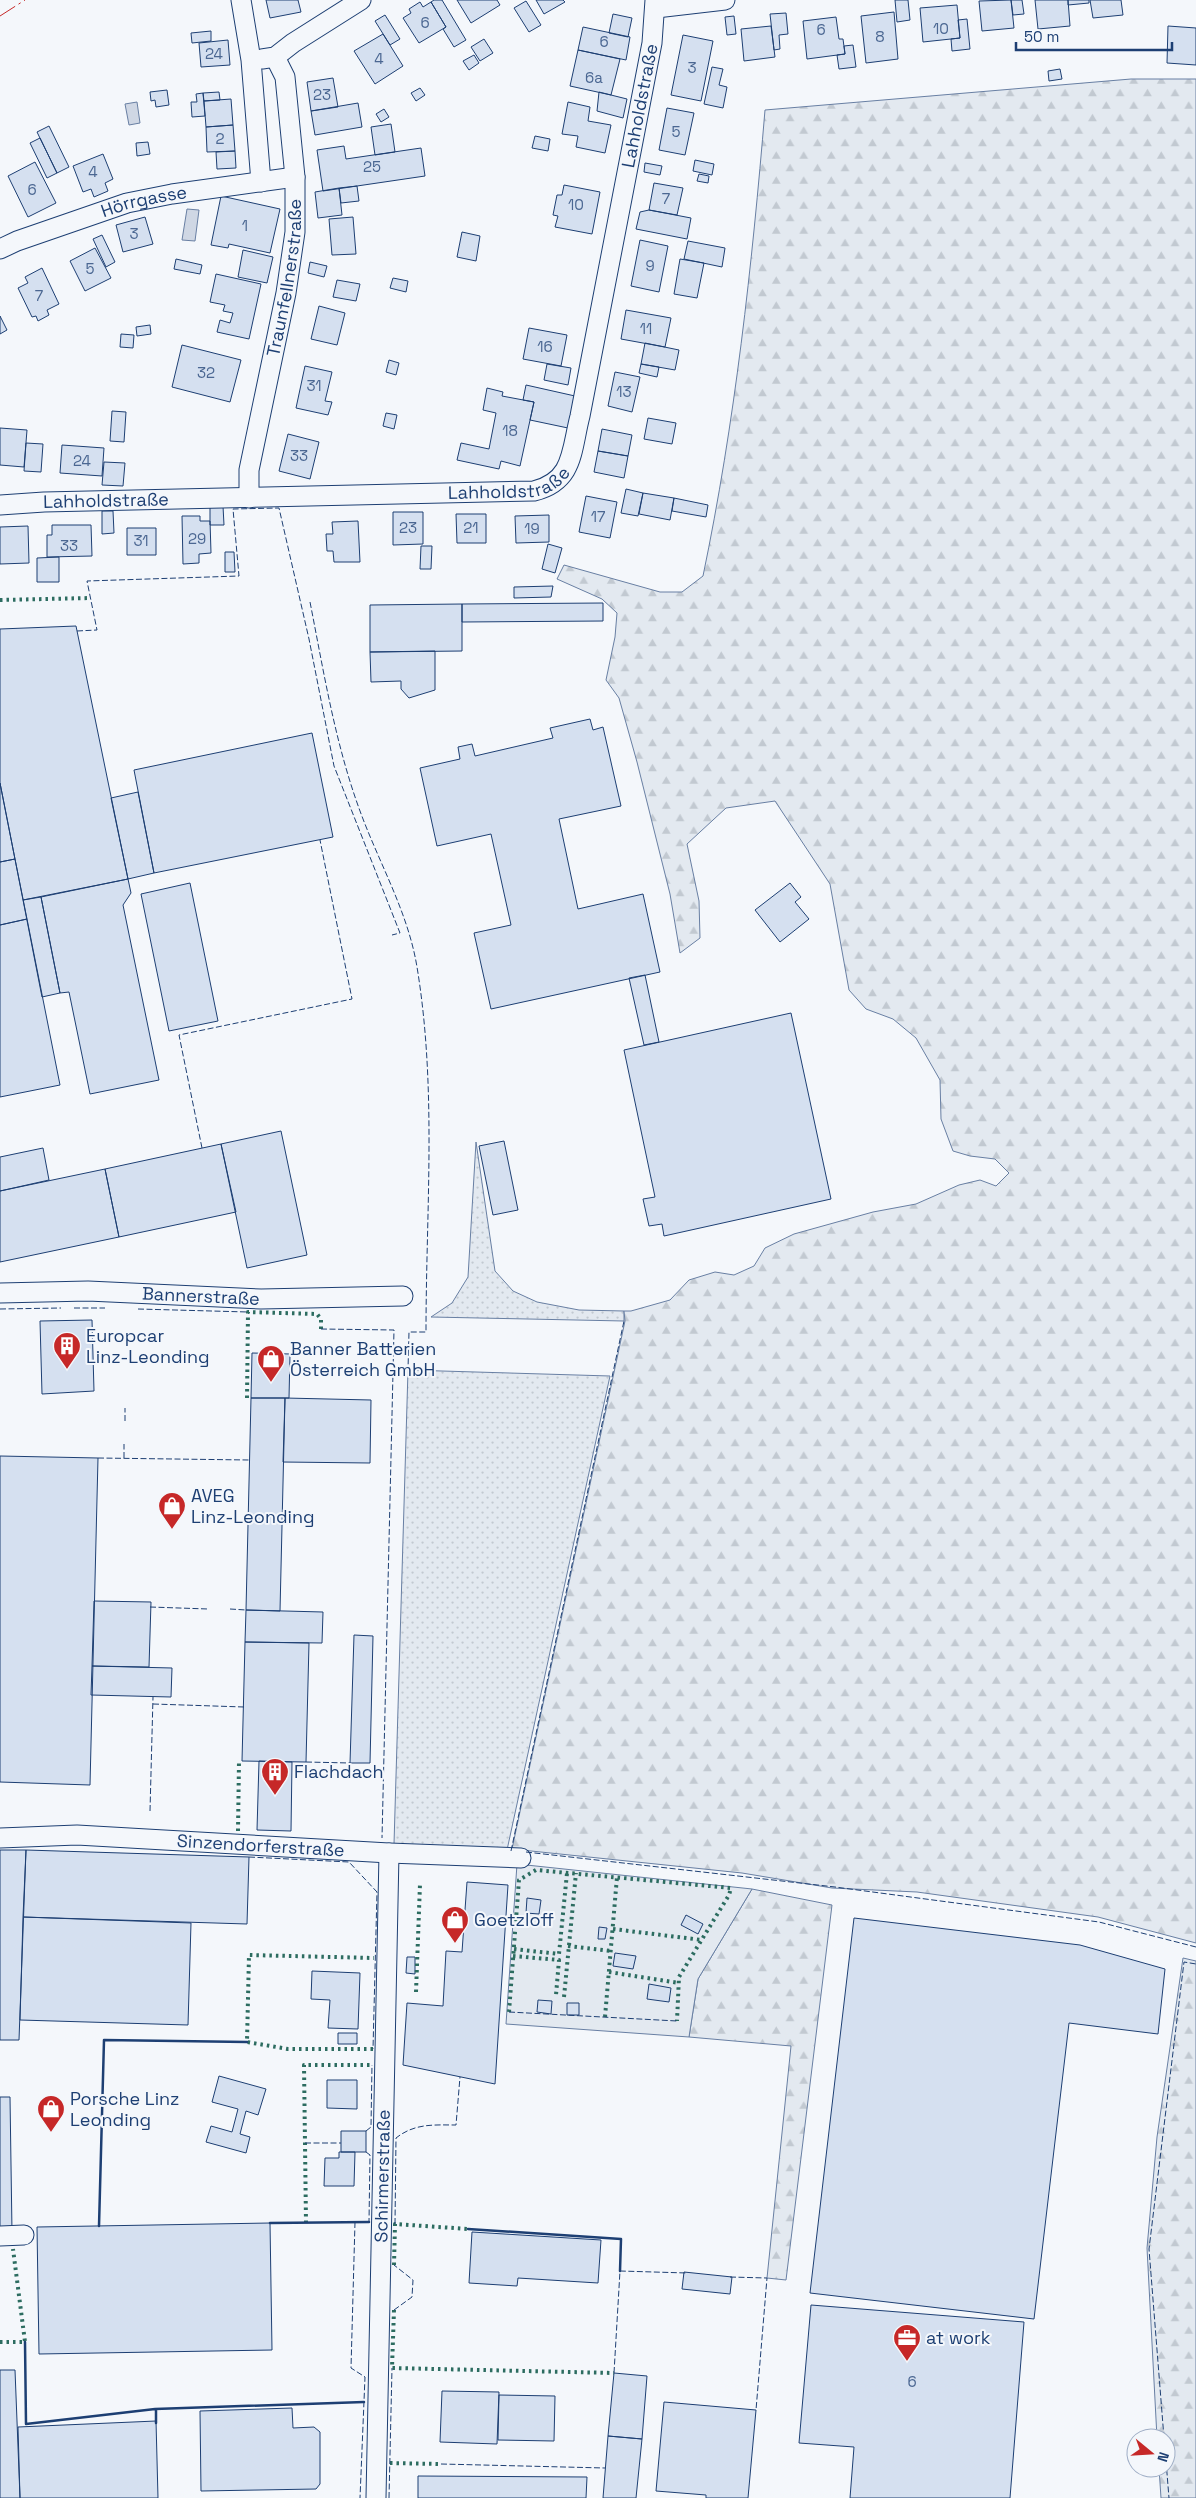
<svg xmlns="http://www.w3.org/2000/svg" width="1196" height="2498" viewBox="0 0 1196 2498" font-family="'Space Grotesk',sans-serif">
	<defs>
		<pattern id="grass-dots" width="8" height="8" patternUnits="userSpaceOnUse" patternTransform="scale(1.25)"><rect width="8" height="8" fill="#e3e9f0"/><path d="M2 2h.1M6 6h.1" fill="none" stroke="#c2c9d1" stroke-width="1.8" stroke-linecap="round"/></pattern>
		<pattern id="forest-firs" width="22" height="20" patternUnits="userSpaceOnUse" patternTransform="scale(1.25)"><rect width="22" height="20" fill="#e3e9f0"/><path d="M5 1l3.5 6h-7zM16 11l3.5 6h-7z" fill="#c2c9d1"/></pattern>
	</defs>
	<rect width="100%" height="100%" fill="#f4f7fb"/>
	<path fill="url(#grass-dots)" stroke="#687fa3" d="M476 1142 495 1271 513 1291 537 1302 579 1310 624 1311V1321L431 1317 452 1303 468 1277Z
		M408 1370 610 1376 507 1850 394 1844Z"/>
	<path fill="url(#forest-firs)" stroke="#687fa3" d="M1131 79H1196V1943L1098 1917 917 1892 832 1888 742 1873 512 1849 625 1321 624 1311H631L670 1300 689 1280 715 1272 734 1275 754 1266 765 1248 794 1234 873 1212 916 1204 959 1185 980 1180 996 1186 1009 1173 995 1159 970 1156 953 1151 941 1119 940 1080 916 1038 893 1019 866 1009 849 990 830 884 775 801 726 808 687 844 699 901 700 938 680 953 670 894 637 762 619 698 606 680 615 637 617 613 602 599 557 579 564 565 660 592H682L703 576C735 422 752 266 765 110Z
		M752 1889 832 1905 786 2280 767 2278 791 2046 689 2037 698 1979Z
		M1183 1958 1196 1961V2498H1161L1159 2468H1166V2438H1157L1147 2248 1157 2137Z"/>
	<path fill="#e3e9f0" stroke="#687fa3" d="M517 1864 752 1889 698 1979 689 2037 506 2024Z"/>
	<path fill="#cfd7e4" stroke="#687fa3" d="M137 102 140 123 129 125 125 104Z
		M187 209 199 210 195 241 182 240Z"/>
	<path fill="#d5e0f0" stroke="#1d3f73" d="M266 0H298L301 12 270 18Z
		M434 0H442L466 40 454 47 443 29 446 27 431 2Z
		M457 0H497L500 5 471 23Z
		M536 0H563L565 2 544 14Z
		M895 0H908L910 20 897 22Z
		M1011 0 1014 28 982 31 979 1Z
		M1011 0H1022L1024 14 1013 15Z
		M1035 0H1068L1070 26 1038 29Z
		M1068 0H1089V3L1068 5Z
		M1090 0H1121L1123 15 1093 18Z
		M526 1 541 25 529 32 514 8Z
		M420 2 423 7 431 2 446 27 419 43 403 18 411 13 409 9Z
		M957 5 960 38 923 42 920 8Z
		M894 12 898 59 866 63 861 16Z
		M786 13 788 34 779 35 780 49 774 50 770 14Z
		M613 14 632 18 628 37 609 33Z
		M385 15 400 39 390 45 375 21Z
		M734 16 736 34 727 35 725 17Z
		M836 17 839 39H843L845 54 807 59 803 21Z
		M967 19 970 49 952 51 951 39 960 38 958 20Z
		M771 26 775 57 744 61 741 29Z
		M1168 26 1196 28V65L1167 63Z
		M583 27 630 37 626 60 578 50Z
		M211 31V41L192 43 191 33Z
		M383 34 403 66 375 84 354 51Z
		M683 35 713 41 701 101 671 95Z
		M484 39 493 53 480 61 471 47Z
		M228 40 230 65 201 67 199 43Z
		M853 45 856 67 839 69 837 55 845 54 844 46Z
		M578 50 620 59 611 95 570 86Z
		M474 55 479 63 469 70 463 61Z
		M712 67 723 69 719 85 727 87 723 108 704 104Z
		M1060 69 1062 79 1049 81 1048 71Z
		M333 78 338 107 311 111 307 82Z
		M420 88 425 95 416 101 411 93Z
		M167 90 169 105 156 107 155 100 151 101 150 92Z
		M219 92 220 100 204 101 203 93Z
		M599 92 627 99 623 118 597 111Z
		M203 93 205 116 192 117 191 102H197L196 94Z
		M231 99 233 125 206 127 204 101Z
		M568 102 590 107 588 121 611 125 605 153 576 147 578 136 562 134Z
		M358 103 362 127 315 135 311 111Z
		M667 108 694 113 685 155 659 150Z
		M384 109 389 117 381 122 376 114Z
		M391 124 395 152 375 155 371 127Z
		M233 125 235 151 207 152 206 127Z
		M49 126 69 167 57 173 37 132Z
		M535 136 550 139 548 151 532 148Z
		M40 138 57 173 47 178 30 143Z
		M148 142 150 154 137 156 136 143Z
		M344 146 346 159 421 148 425 176 323 191 317 150Z
		M235 151 236 168 217 169 216 152Z
		M103 154 113 179 105 183 108 191 94 197 91 189 83 192 73 166Z
		M695 160 714 164 712 175 693 171Z
		M35 162 56 203 28 217 8 176Z
		M645 163 662 166 660 175 644 172Z
		M699 174 709 176 708 183 697 181Z
		M654 183 683 188 677 215 649 210Z
		M564 185 600 192 592 234 555 227 558 216 553 215 557 195H562Z
		M357 186 359 201 341 203 339 188Z
		M339 188 342 215 318 218 315 192Z
		M221 196 280 209 270 253 229 244 228 248 211 245Z
		M649 210 691 218 687 239 636 229 640 212Z
		M145 217 153 244 123 252 116 225Z
		M353 217 356 254 332 255 329 219Z
		M462 232 480 236 476 261 457 257Z
		M102 235 115 262 106 267 93 239Z
		M640 240 668 246 659 292 631 286Z
		M688 241 725 248 722 267 684 259Z
		M95 248 111 278 85 291 70 261Z
		M243 250 273 257 267 283 238 277Z
		M176 259 202 265 200 274 174 269Z
		M680 259 704 263 697 298 674 294Z
		M310 262 327 266 324 277 308 273Z
		M42 268 59 304 47 310 49 315 38 321 36 316 32 317 18 288 28 283 25 277Z
		M216 274 261 284 249 339 217 332 220 320 230 323 233 313 223 311 225 305 210 302Z
		M393 278 408 281 406 292 390 288Z
		M337 280 360 284 356 301 333 297Z
		M319 306 345 313 337 345 311 339Z
		M626 310 671 318 665 347 621 339Z
		M0 316 7 330 0 334Z
		M150 325 151 334 137 336 136 327Z
		M529 328 567 335 561 366 523 359Z
		M121 334 134 335 133 348 120 347Z
		M645 343 679 350 675 370 641 364Z
		M182 345 241 360 230 402 172 387Z
		M389 360 399 363 396 375 386 372Z
		M547 364 571 368 568 385 544 380Z
		M641 364 659 367 657 377 639 373Z
		M305 366 332 372 325 401 332 402 328 415 296 408Z
		M615 372 640 377 632 412 608 406Z
		M526 385 575 396 568 428 530 420 534 402 523 400Z
		M487 388 503 392 502 396 534 402 520 466 501 461 499 469 457 460 461 443 489 449 496 413 483 410Z
		M112 411 126 412 124 442 110 441Z
		M386 413 397 415 394 429 383 426Z
		M648 418 676 423 672 444 644 439Z
		M0 428 27 430 24 467 0 465Z
		M602 429 632 435 628 456 598 451Z
		M288 434 319 442 310 479 279 471Z
		M26 443 43 444 41 472 24 471Z
		M62 445 104 448 102 476 60 473Z
		M598 451 628 456 624 478 594 472Z
		M104 462 125 463 123 486 102 485Z
		M626 489 643 493 638 516 621 513Z
		M643 493 674 498 670 520 639 514Z
		M586 496 617 502 610 538 579 532Z
		M674 498 708 505 706 517 672 511Z
		M223 506 224 525H210V507Z
		M102 511H113L114 533 102 534Z
		M393 512H423V544L393 545Z
		M456 514H486V543H457Z
		M549 515V542L516 543 515 516Z
		M182 516H200V521H210L211 553 199 554V563L183 564Z
		M358 521 360 562H334L333 551H327L326 534H333L332 522Z
		M52 525H91L92 556 47 557V535H52Z
		M28 526 29 563 0 564V527Z
		M127 528H156V555H127Z
		M548 544 562 548 555 573 542 569Z
		M421 546H432L431 569H420Z
		M225 552H234L235 572H225Z
		M59 557V582H37V558Z
		M553 586 551 597 514 598V587Z
		M603 603V621L462 622V604Z
		M462 604V651L370 652V605Z
		M76 626 128 879 23 900 0 783V629Z
		M435 651V690L409 698 401 689V681L371 682 370 652Z
		M590 719 593 730 603 727 621 806 559 819 578 909 643 894 660 972 491 1009 474 933 511 925 491 834 437 846 420 768 460 759 458 747 472 744 475 756 553 738 550 728Z
		M312 733 333 837 154 873 134 770Z
		M0 783 15 859 0 862Z
		M138 792 154 873 128 879 111 798Z
		M15 859 27 919 0 925V862Z
		M128 879 131 893 123 905 159 1080 90 1094 69 992 60 993 41 897Z
		M190 883 218 1021 169 1031 141 894Z
		M790 883 801 897 795 902 809 919 780 942 755 910Z
		M41 897 60 993 42 997 23 900Z
		M27 919 60 1085 0 1097V925Z
		M645 975 659 1042 644 1045 629 978Z
		M791 1013 831 1199 664 1236 662 1224 649 1226 643 1199 655 1197 624 1050Z
		M281 1131 307 1255 247 1268 221 1144Z
		M504 1141 518 1210 493 1215 479 1146Z
		M221 1144 236 1212 119 1237 105 1169Z
		M43 1148 49 1180 0 1191V1157Z
		M105 1169 119 1237 0 1262V1191Z
		M92 1320 94 1391 42 1394 40 1321Z
		M252 1353 290 1354 289 1398H251Z
		M251 1398H285L280 1611 246 1610Z
		M285 1398 371 1400 370 1463 283 1462Z
		M0 1456 98 1458 90 1785 0 1782Z
		M94 1601 151 1602 149 1667 92 1666Z
		M246 1610 323 1612 322 1643 245 1642Z
		M354 1635 373 1636 370 1763H350Z
		M245 1642 309 1643 306 1762 242 1761Z
		M92 1666 172 1668 171 1697 91 1695Z
		M259 1761 292 1762 291 1831 257 1830Z
		M0 1850H26L19 2040H0Z
		M26 1850 249 1857 247 1924 23 1917Z
		M467 1882 508 1885 495 2084 403 2065 407 2003 443 2006 446 1951 462 1952Z
		M527 1898 541 1900 539 1914 526 1913Z
		M686 1915 703 1924 698 1934 681 1925Z
		M23 1917 191 1923 188 2025 20 2020Z
		M854 1918 1080 1945 1165 1969 1158 2034 1069 2023 1034 2319 810 2293Z
		M599 1927 607 1928 605 1939H598Z
		M615 1953 636 1956 633 1969 613 1966Z
		M407 1957H415V1974L406 1973Z
		M312 1971 360 1973 358 2029 328 2028 330 2000 311 1999Z
		M649 1984 671 1988 669 2002 647 1999Z
		M538 2000 552 2001 551 2014 537 2012Z
		M567 2003H579V2015H567Z
		M338 2033H357V2044H338Z
		M219 2076 266 2089 258 2115 246 2111 240 2134 250 2137 246 2153 206 2142 211 2126 232 2132 238 2109 212 2102Z
		M327 2080H357V2109L327 2108Z
		M0 2097H10L12 2232H0Z
		M341 2131H366V2152H341Z
		M339 2152H355L354 2186H324L325 2158H339Z
		M270 2223 272 2350 39 2354 37 2227Z
		M472 2232 601 2240 598 2283 518 2278 517 2286 469 2283Z
		M684 2272 732 2277 730 2294 682 2289Z
		M811 2305 1024 2322 1010 2498H850L854 2447 799 2443Z
		M0 2370H15L20 2498H0Z
		M614 2373 647 2376 642 2439 608 2436Z
		M442 2391 499 2392 497 2444 440 2442Z
		M499 2395 555 2396 554 2441 498 2440Z
		M664 2402 756 2410 748 2498H706V2495L656 2491Z
		M292 2408 293 2428 314 2427 320 2432V2484L316 2489 201 2491 200 2411Z
		M156 2421 158 2498H20L18 2427Z
		M608 2436 642 2439 636 2498H603Z
		M418 2476 587 2477 586 2498H418Z"/>
	<g fill="none" stroke-linecap="round" stroke-linejoin="round">
		<defs>
			<g id="street">
				<path d="M241 0 251 60 261 182"/>
				<path d="M656 8 725 0"/>
				<path d="M262 59 275 57 293 43 361 0"/>
				<path id="s1" d="M0 249 17 241 127 203 172 194 295 177"/>
				<path id="s2" d="M249 498V470L286 293 295 232V177L285 77 275 57"/>
				<path id="s3" d="M0 505 44 502 534 491C574 481 571 451 580 416L652 43 655 0"/>
				<path id="s4" d="M0 1293 88 1291 261 1299 403 1296"/>
				<path id="s5" d="M0 1838 77 1835 389 1853 521 1858"/>
				<path d="M0 2236 24 2235"/>
				<path id="s6" d="M376 2498 389 1853"/>
			</g>
		</defs>
		<use href="#street" stroke="#1d3f73" stroke-width="21"/>
		<use href="#street" stroke="#f4f7fb" stroke-width="19"/>
		<path stroke="#2c6c60" stroke-width="4" stroke-dasharray="2.5 4" stroke-linecap="butt" d="M0 600 91 598
			M247 1398 248 1312 317 1314 321 1319V1329
			M238 1831 239 1761
			M613 1929 702 1940
			M568 1946 611 1951
			M514 1949 559 1954 567 1873
			M513 1956 559 1960 556 1995
			M609 1972 679 1983
			M416 1992 420 1884
			M564 1997 576 1873
			M509 2012 519 1880 536 1870 731 1888 729 1895 679 1977 677 2021
			M605 2017 617 1877
			M373 2049H288L247 2042 249 1955 374 1958
			M306 2223 304 2065H372
			M394 2265 395 2224 468 2229
			M394 2310 392 2368 614 2373
			M0 2342H25L13 2249
			M390 2463 441 2464"/>
		<path stroke="#1d3f73" stroke-width="1" stroke-dasharray="6 2.5" stroke-linecap="butt" d="M310 602C324 673 335 743 360 811 379 863 408 912 417 967 437 1088 426 1210 426 1332H409L408 1370
			M77 631 97 630 87 581 239 576 233 509 279 508 309 639 334 766 400 933 392 935
			M202 1148 179 1035 352 999 320 840
			M74 1308H105
			M0 1309 61 1308
			M138 1309 248 1312
			M321 1329 394 1330 382 1838
			M125 1421V1408
			M98 1458 249 1460
			M124 1458V1444
			M150 1607 208 1609
			M230 1609 246 1610
			M153 1704 244 1707
			M306 1762 350 1763
			M150 1811 153 1697
			M511 1851 624 1321
			M526 1852 835 1887 1099 1922 1196 1947
			M249 1857 349 1862 377 1892 373 2049
			M509 2012 677 2021
			M366 2131 371 2127 372 2065
			M305 2143H341
			M366 2152 370 2155 369 2222
			M355 2222 351 2368 365 2377 360 2498
			M395 2224 396 2138C415 2123 434 2125 456 2125L460 2077
			M730 2277 767 2278 756 2410
			M394 2310 412 2297 413 2280 394 2265
			M614 2373 620 2271 687 2273
			M1164 2438 1149 2249 1184 1962 1196 1964
			M1166 2461 1169 2498
			M441 2464 605 2468
			M389 2498 392 2368"/>
		<path stroke="#1d3f73" stroke-width="2.5" d="M270 2223 369 2222
			M99 2226 104 2040 247 2042
			M468 2229 621 2239 620 2271
			M25 2342 26 2424 155 2409 364 2402
			M156 2423V2409"/>
		<path stroke="#c62828" stroke-width="1" stroke-dasharray="18 4 2.5 4" stroke-linecap="butt" d="M0 16 25 0"/>
	</g>
	<defs>
		<symbol id="building-pin" viewBox="-11 -11 22 30"><path d="M0 17L-7.5 6A9.5 9.5 0 1 1 7.5 6Z" fill="#c62828" stroke="#f4f7fb"/><path d="M-4-6H4V6H1V3H-1V6H-4ZM-2.5-4.3h1.7v1.8h-1.7ZM.8-4.3h1.7v1.8H.8ZM-2.5-1h1.7V.8h-1.7ZM.8-1h1.7V.8H.8Z" fill="#fff"/></symbol>
		<symbol id="shop-pin" viewBox="-11 -11 22 30"><path d="M0 17L-7.5 6A9.5 9.5 0 1 1 7.5 6Z" fill="#c62828" stroke="#f4f7fb"/><path d="M-5-2.5h2.3a2.7 3.5 0 0 1 5.4 0H5L5.5 6h-11ZM-1.5-2.5h3a1.5 2.3 0 0 0-3 0Z" fill="#fff"/></symbol>
		<symbol id="office-pin" viewBox="-11 -11 22 30"><path d="M0 17L-7.5 6A9.5 9.5 0 1 1 7.5 6Z" fill="#c62828" stroke="#f4f7fb"/><path d="M-6-3h4V-5.5h4V-3h4V5H-6ZM-1-4.5V-3h2v-1.5ZM-6 0V1H6V0Z" fill="#fff"/></symbol>
	</defs>
	<g fill-rule="evenodd">
		<use href="#building-pin" x="51" y="1330" width="32" height="43"/>
		<use href="#shop-pin" x="255" y="1343" width="32" height="43"/>
		<use href="#shop-pin" x="156" y="1490" width="32" height="43"/>
		<use href="#building-pin" x="259" y="1756" width="32" height="43"/>
		<use href="#shop-pin" x="439" y="1904" width="32" height="43"/>
		<use href="#shop-pin" x="35" y="2093" width="32" height="43"/>
		<use href="#office-pin" x="891" y="2322" width="32" height="43"/>
	</g>
	<g text-anchor="middle" stroke-width="4" stroke-linejoin="round" paint-order="stroke">
		<g font-size="15" fill="#4b6792">
			<text x="425" y="28">6</text>
			<text x="941" y="34">10</text>
			<text x="821" y="35">6</text>
			<text x="880" y="42">8</text>
			<text x="604" y="47">6</text>
			<text x="214" y="59">24</text>
			<text x="379" y="64">4</text>
			<text x="692" y="73">3</text>
			<text x="594" y="83">6a</text>
			<text x="322" y="100">23</text>
			<text x="676" y="137">5</text>
			<text x="220" y="144">2</text>
			<text x="372" y="172">25</text>
			<text x="93" y="177">4</text>
			<text x="32" y="195">6</text>
			<text x="666" y="204">7</text>
			<text x="576" y="210">10</text>
			<text x="245" y="231">1</text>
			<text x="134" y="239">3</text>
			<text x="650" y="271">9</text>
			<text x="90" y="274">5</text>
			<text x="39" y="301">7</text>
			<text x="646" y="334">11</text>
			<text x="545" y="352">16</text>
			<text x="206" y="378">32</text>
			<text x="314" y="391">31</text>
			<text x="624" y="397">13</text>
			<text x="510" y="436">18</text>
			<text x="299" y="461">33</text>
			<text x="82" y="466">24</text>
			<text x="598" y="522">17</text>
			<text x="408" y="533">23</text>
			<text x="471" y="533">21</text>
			<text x="532" y="534">19</text>
			<text x="197" y="544">29</text>
			<text x="141" y="546">31</text>
			<text x="69" y="551">33</text>
			<text x="912" y="2387">6</text>
		</g>
		<g font-size="18" fill="#1d3f73" stroke="#f4f7fb">
			<text dy="6" stroke="none"><textPath href="#s3" startOffset="945">Lahholdstraße</textPath></text>
			<text dy="6" stroke="none"><textPath href="#s1" startOffset="152">Hörrgasse</textPath></text>
			<text dy="6" stroke="none"><textPath href="#s2" startOffset="224">Traunfellnerstraße</textPath></text>
			<text dy="6" stroke="none"><textPath href="#s3" startOffset="511">Lahholdstraße</textPath></text>
			<text dy="6" stroke="none"><textPath href="#s3" startOffset="106">Lahholdstraße</textPath></text>
			<text dy="6" stroke="none"><textPath href="#s4" startOffset="201">Bannerstraße</textPath></text>
			<text dy="6" stroke="none"><textPath href="#s5" startOffset="261">Sinzendorferstraße</textPath></text>
			<text dy="6" stroke="none"><textPath href="#s6" startOffset="322">Schirmerstraße</textPath></text>
		</g>
		<g font-size="18" fill="#1d3f73" stroke="#f4f7fb" text-anchor="start">
			<text x="86" y="1342">Europcar<tspan x="86" dy="21">Linz-Leonding</tspan></text>
			<text x="290" y="1355">Banner Batterien<tspan x="290" dy="21">Österreich GmbH</tspan></text>
			<text x="191" y="1502">AVEG<tspan x="191" dy="21">Linz-Leonding</tspan></text>
			<text x="294" y="1778">Flachdach</text>
			<text x="474" y="1926">Goetzloff</text>
			<text x="70" y="2105">Porsche Linz<tspan x="70" dy="21">Leonding</tspan></text>
			<text x="926" y="2344">at work</text>
		</g>
	</g>
	<g transform="translate(1151 2453) rotate(108)"><circle r="24" fill="#f4f7fb" stroke="#9eadc5"/>
	<path d="M0-4L9 19L0 12L-9 19Z" fill="#c62828"/>
	<text y="-8" font-size="14" font-weight="bold" text-anchor="middle" fill="#1d3f73">N</text>
	</g>
	<path d="M1016 42v8h156v-8" fill="none" stroke="#1d3f73" stroke-width="2.5"/>
	<text x="1024" y="42" font-size="15" fill="#1d3f73" stroke="#f4f7fb" stroke-width="4" paint-order="stroke">50 m</text>
</svg>
